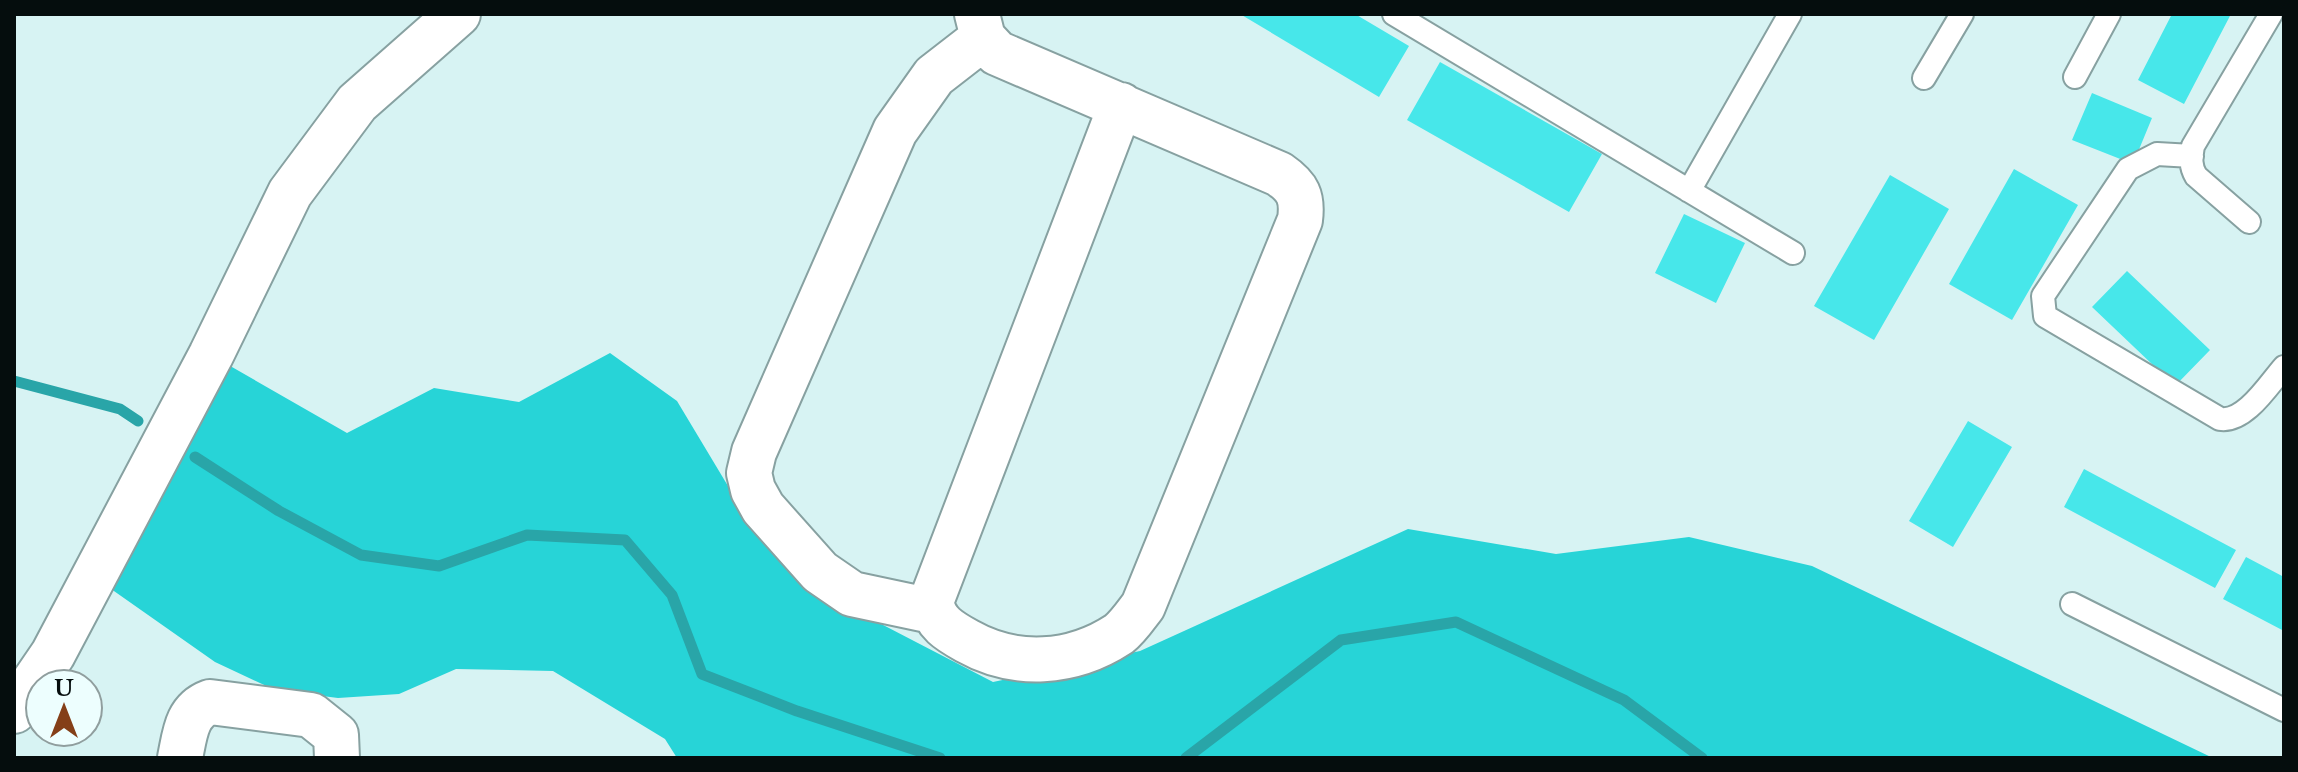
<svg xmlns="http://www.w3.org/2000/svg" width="2298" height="772" viewBox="0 0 2298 772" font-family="'Libre Baskerville',serif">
	<rect width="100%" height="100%" fill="#d7f3f3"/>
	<path fill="#27d4d7" d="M610 353 677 401 740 506 808 586 993 682 1140 651 1408 529 1556 554 1689 537 1812 566 2213 758H677L665 739 553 671 456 669 399 694 338 698 275 690 215 662 94 577 211 355 347 433 434 388 519 402Z"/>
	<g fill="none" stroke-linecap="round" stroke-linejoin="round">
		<path stroke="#29a5a8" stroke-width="11" d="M14 381 120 409 138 421
			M195 457 279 511 361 555 439 566 527 535 625 540 672 595 702 674 797 711 940 758
			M1186 758 1341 640 1456 622 1624 700 1702 758"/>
	</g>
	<path fill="#47e7ea" d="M1240 14H1355L1409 46 1379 97Z
		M2172 14H2231L2184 104 2138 80Z
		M1440 62 1602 154 1569 212 1407 120Z
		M2092 93 2152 118 2133 164 2072 140Z
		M2014 169 2078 205 2012 320 1949 284Z
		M1890 175 1949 209 1874 340 1814 306Z
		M1684 214 1745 243 1716 303 1655 273Z
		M2127 271 2210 350 2175 386 2092 307Z
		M1968 421 2012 447 1953 547 1909 521Z
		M2084 469 2236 550 2215 588 2064 507Z
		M2246 557 2284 577V631L2223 599Z"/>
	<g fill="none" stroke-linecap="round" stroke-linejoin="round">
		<defs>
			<path id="lane" d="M1394 14 1793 253
				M2075 77 2109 14
				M1924 78 1962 14
				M2192 156 2157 154 2128 169 2043 296 2045 316 2220 419C2245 423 2269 384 2284 367
				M1689 191 1790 14
				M2249 222 2196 176C2190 166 2191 158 2193 146L2271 14
				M2072 604 2284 710"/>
			<path id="street" d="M977 14 983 38 997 53 1279 174C1298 187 1303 197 1300 220L1143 606C1136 615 1128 627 1119 634 1072 665 1015 668 967 641 949 631 935 623 931 602L1121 105
				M932 611 852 594 820 572 763 508 753 490 749 473 754 452 895 131 934 76 983 38
				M180 758C185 734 186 711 210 702L311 715 336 735 337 758"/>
			<path id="secondary" d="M14 711 53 654 211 355 290 193 357 103 458 14"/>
		</defs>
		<use href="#lane" stroke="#87a1a1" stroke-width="26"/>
		<use href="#street" stroke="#87a1a1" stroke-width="48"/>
		<use href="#secondary" stroke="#87a1a1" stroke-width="48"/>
		<use href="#lane" stroke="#fff" stroke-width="22"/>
		<use href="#street" stroke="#fff" stroke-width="44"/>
		<use href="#secondary" stroke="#fff" stroke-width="44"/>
	</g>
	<rect width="2298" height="772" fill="none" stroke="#050d0d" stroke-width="32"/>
	<g transform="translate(64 708)"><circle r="38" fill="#edfefe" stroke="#909e9e" stroke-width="2"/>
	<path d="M0-6L14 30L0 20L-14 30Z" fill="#843f18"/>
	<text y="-12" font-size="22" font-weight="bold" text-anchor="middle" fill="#050d0d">U</text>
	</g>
</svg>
